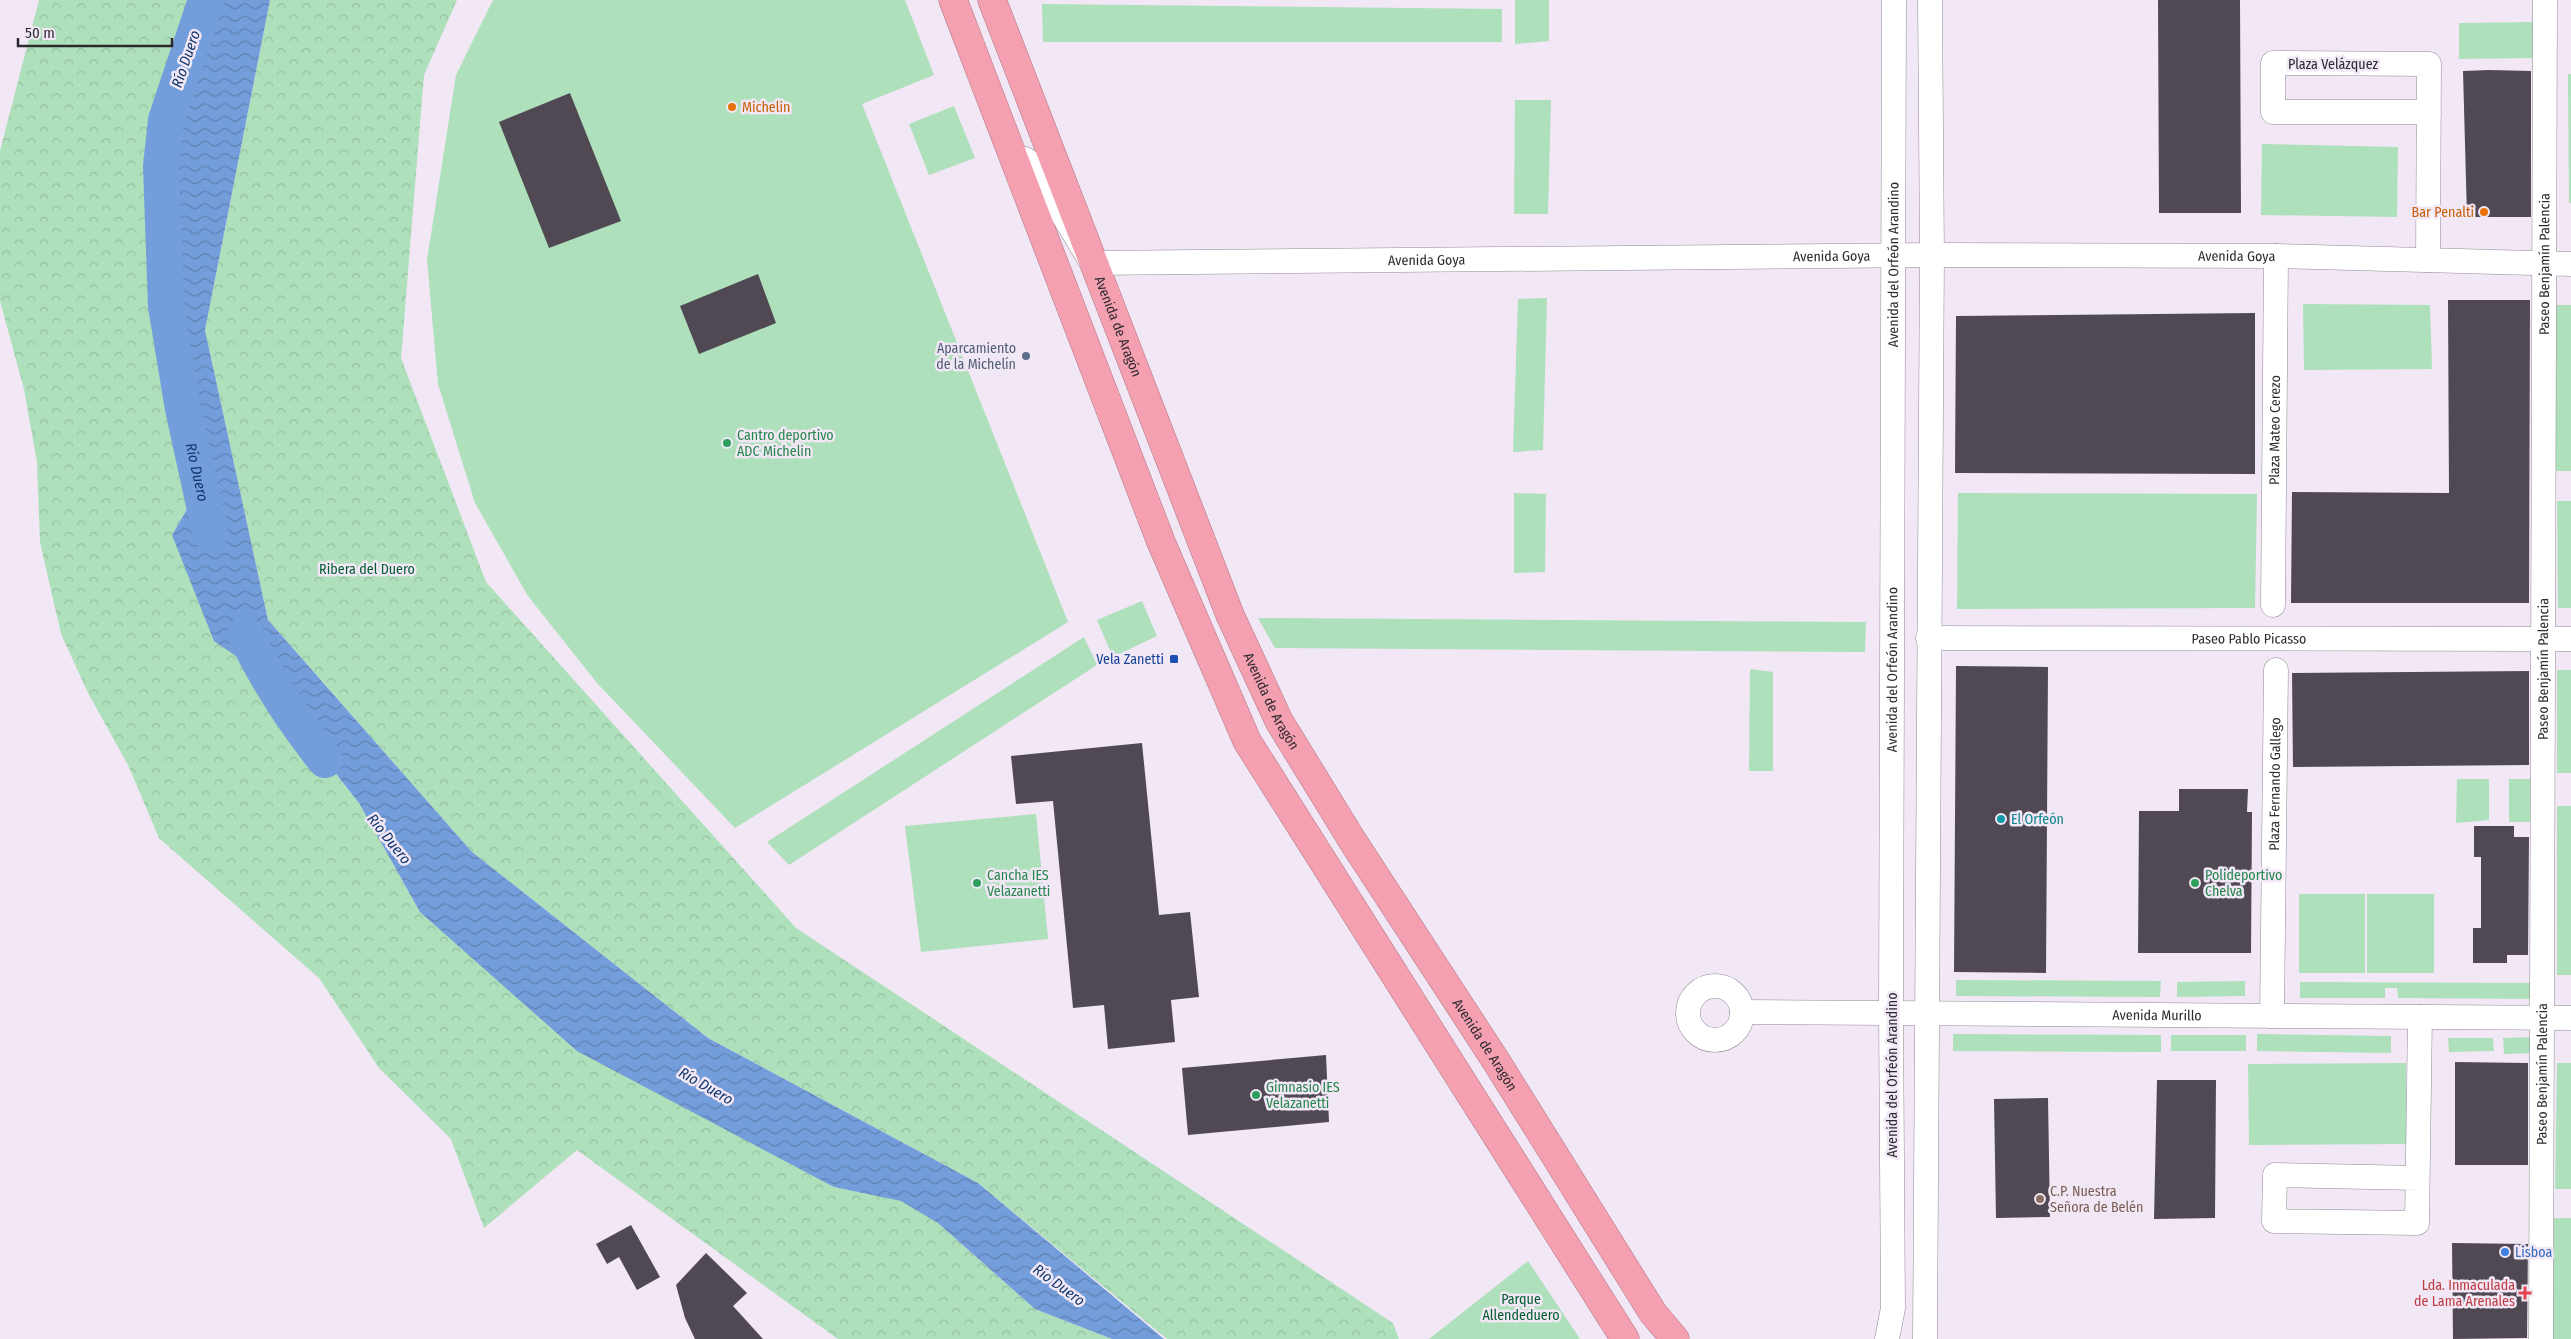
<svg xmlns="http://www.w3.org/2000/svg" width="2571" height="1339" viewBox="0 0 2571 1339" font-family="'Fira Sans Condensed',sans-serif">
	<defs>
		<pattern id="forest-crowns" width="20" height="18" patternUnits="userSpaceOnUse" patternTransform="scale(1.25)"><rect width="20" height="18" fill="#aee0bc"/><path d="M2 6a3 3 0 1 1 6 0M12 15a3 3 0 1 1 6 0" fill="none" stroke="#96c0a2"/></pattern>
		<pattern id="water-waves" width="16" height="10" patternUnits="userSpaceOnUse" patternTransform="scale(1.25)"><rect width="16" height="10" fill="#749edb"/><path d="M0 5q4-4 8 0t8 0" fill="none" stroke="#6081b2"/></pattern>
	</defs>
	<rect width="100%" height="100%" fill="#f1e7f5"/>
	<path fill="#aee0bc" d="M493 0H905L934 75 862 104 1068 622 735 828 597 683 528 596 475 503 438 384 427 260 456 75Z
		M1515 0H1549V41L1515 44Z
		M1042 4 1502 9V42H1043Z
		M2533 22 2534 58 2459 59V23Z
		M2568 74H2571V203H2569Z
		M1515 100H1551L1548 214H1514Z
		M954 106 975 158 929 175 909 124Z
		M2262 144 2398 147 2397 217 2261 215Z
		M1547 298 1543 450 1513 452 1518 299Z
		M2303 304 2430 305 2432 369 2304 370Z
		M2556 305H2571V471H2554Z
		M1514 493 1546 494 1545 572 1514 573Z
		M1958 493 2257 494 2255 608 1957 609Z
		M2557 501H2571V608H2558Z
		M1142 601 1157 636 1113 657 1097 620Z
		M1258 618 1866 622 1865 652 1275 648Z
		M1084 637 1097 665 789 865 767 842Z
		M1750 669 1773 672V771H1749Z
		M2557 670H2571V773H2557Z
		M2457 779H2489V820L2456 823Z
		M2509 779H2541V822H2509Z
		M2557 806H2571V975H2557Z
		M1036 814 1048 939 921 952 905 826Z
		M2299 894H2365V973H2299Z
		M2367 894H2434V973H2367Z
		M1956 980 2161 981 2160 997 1956 996Z
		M2245 981V996L2177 997V982Z
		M2300 982 2540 983V999L2398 998 2397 988H2385V998H2300Z
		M1953 1034 2161 1035V1052L1953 1051Z
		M2257 1034 2391 1036V1053L2257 1051Z
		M2171 1035H2246V1051H2171Z
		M2536 1037 2537 1053 2504 1054 2503 1038Z
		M2448 1038H2493L2494 1051 2449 1052Z
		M2406 1063V1144L2249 1145 2248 1064Z
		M2557 1063H2571V1189H2555Z
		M2553 1218H2571V1339H2552Z
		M1528 1261 1580 1339H1429Z"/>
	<path fill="url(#forest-crowns)" d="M39 0H206L163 243 166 306 183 409 200 487 172 535 296 723 359 803 420 912 834 1187 901 1200 938 1223 1035 1309 1112 1339H838L577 1150 484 1228 451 1139 379 1068 319 978 159 838 128 765 88 693 61 634 40 542 37 462 24 389 0 301V151Z
		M270 0H457L424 75 401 358 486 582 796 928 1393 1323 1399 1339H1167L978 1183 708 1038 472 852 268 620 205 330Z"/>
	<path fill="url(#water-waves)" d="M206 0H270L205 330 268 620 472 852 708 1038 978 1183 1164 1339H1112L1035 1309 938 1223 901 1201 834 1187 577 1051 420 912 359 803 296 723 268 678 214 641 172 535 200 487 166 306 161 166 166 120Z"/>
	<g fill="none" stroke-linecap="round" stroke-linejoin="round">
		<g stroke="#749edb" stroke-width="36">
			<path id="s1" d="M206 0 166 120 161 166 166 306 183 409 210 532"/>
			<path d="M245 634C267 680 293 720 325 760"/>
		</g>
	</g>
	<path fill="#504853" d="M2158 0H2240L2241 213H2159Z
		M2489 70 2531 71V217H2467L2463 71Z
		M570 93 621 221 549 248 499 122Z
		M758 274 776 323 699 354 680 306Z
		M2448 300H2530L2529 603H2291L2292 492 2449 493Z
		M2255 313V474L1955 473 1956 316Z
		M1956 666 2048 667 2046 973 1954 972Z
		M2529 671V765L2293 767 2292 673Z
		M1142 743 1159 915 1190 912 1199 997 1171 1000 1175 1042 1108 1049 1104 1005 1073 1008 1053 801 1016 804 1011 756Z
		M2179 789H2248L2247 812H2252L2251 953H2138L2139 811H2179Z
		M2474 826H2514V837H2529L2528 955H2507V963H2473V928H2481V857H2474Z
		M1326 1055 1329 1122 1188 1135 1182 1068Z
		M2455 1062 2528 1063V1165H2455Z
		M2157 1080H2216L2215 1218 2154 1219Z
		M2048 1098 2050 1217 1996 1218 1994 1099Z
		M631 1225 660 1277 637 1290 619 1257 607 1264 596 1244Z
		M2452 1243 2528 1244 2527 1338 2453 1339Z
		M706 1253 747 1293 733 1306 763 1339H695L685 1318 676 1285Z"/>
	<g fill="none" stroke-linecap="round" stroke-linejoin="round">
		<defs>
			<g id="minor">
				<path id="s2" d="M1015 159H1025L1032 164 1092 263 1932 255 2276 256 2571 264"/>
				<path d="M2428 260 2429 64 2273 63V112H2429"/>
				<path id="s3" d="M2273 605 2276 256"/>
				<path id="s4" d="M1928 638 2571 639"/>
				<circle cx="1715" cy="1013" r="27"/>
				<path id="s5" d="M1742 1012 2571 1018"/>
				<path id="s6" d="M2272 1016 2276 670"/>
				<path d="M2417 1178 2275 1175 2274 1221 2417 1223 2420 1017"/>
				<path id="s7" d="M1887 1339 1893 1308 1891 1014 1894 0"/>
				<path d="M1925 1339 1932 255 1930 0"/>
				<path id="s8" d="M2541 1339 2545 0"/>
			</g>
			<g id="highway">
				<path d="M953 0 1161 542 1247 741 1625 1339"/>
				<path id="s9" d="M992 0 1230 615 1279 721 1352 840 1496 1061 1653 1313 1675 1339"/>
			</g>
		</defs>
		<use href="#minor" stroke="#928a96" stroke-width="25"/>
		<use href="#highway" stroke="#ae7784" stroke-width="29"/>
		<use href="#minor" stroke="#fff" stroke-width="24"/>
		<use href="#highway" stroke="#f4a0b1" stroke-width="28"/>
	</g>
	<g fill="#e8710a" stroke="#f1e7f5" stroke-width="2">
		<circle cx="732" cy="107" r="5"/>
		<circle cx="2484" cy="212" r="5"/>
	</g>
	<circle fill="#5c6f8a" stroke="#f1e7f5" stroke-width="2" cx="1026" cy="356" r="5"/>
	<g fill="#2e9e5b" stroke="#f1e7f5" stroke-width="2">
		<circle cx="727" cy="443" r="5"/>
		<circle cx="977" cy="883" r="5"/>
		<circle cx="2195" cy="883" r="5"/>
		<circle cx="1256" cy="1095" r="5"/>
	</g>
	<rect fill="#1a4fb4" stroke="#f1e7f5" stroke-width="2" x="1169" y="654" width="10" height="10" rx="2.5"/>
	<circle fill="#0f9aa8" stroke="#f1e7f5" stroke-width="2" cx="2001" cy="819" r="5"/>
	<circle fill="#8d6e63" stroke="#f1e7f5" stroke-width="2" cx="2040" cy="1199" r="5"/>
	<circle fill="#3f7fe0" stroke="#f1e7f5" stroke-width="2" cx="2505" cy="1252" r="5"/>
	<path fill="#e0444e" stroke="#f1e7f5" stroke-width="2" d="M2522.5 1285.5h5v5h5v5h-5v5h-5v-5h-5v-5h5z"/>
	<g text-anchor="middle" stroke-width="5" stroke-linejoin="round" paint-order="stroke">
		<g font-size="14" fill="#2d2a2f" stroke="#f1e7f5">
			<text x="2333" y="69">Plaza Velázquez</text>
			<text dy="5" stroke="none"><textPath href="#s2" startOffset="874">Avenida Goya</textPath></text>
			<text dy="5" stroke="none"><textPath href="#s2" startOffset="1279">Avenida Goya</textPath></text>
			<text dy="5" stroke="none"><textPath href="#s2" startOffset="469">Avenida Goya</textPath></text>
			<text dy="5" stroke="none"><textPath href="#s7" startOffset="1075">Avenida del Orfeón Arandino</textPath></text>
			<text dy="5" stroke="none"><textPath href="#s8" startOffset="1075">Paseo Benjamín Palencia</textPath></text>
			<text dy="5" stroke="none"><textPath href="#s9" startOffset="350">Avenida de Aragón</textPath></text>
			<text dy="5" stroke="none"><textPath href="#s3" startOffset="175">Plaza Mateo Cerezo</textPath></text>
			<text dy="5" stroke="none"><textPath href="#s4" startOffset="321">Paseo Pablo Picasso</textPath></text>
			<text dy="5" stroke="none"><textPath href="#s7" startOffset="670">Avenida del Orfeón Arandino</textPath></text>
			<text dy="5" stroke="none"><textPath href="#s8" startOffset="670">Paseo Benjamín Palencia</textPath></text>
			<text dy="5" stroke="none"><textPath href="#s9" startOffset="755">Avenida de Aragón</textPath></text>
			<text dy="5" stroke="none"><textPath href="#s6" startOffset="232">Plaza Fernando Gallego</textPath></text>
			<text dy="5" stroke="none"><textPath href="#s5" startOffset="415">Avenida Murillo</textPath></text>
			<text dy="5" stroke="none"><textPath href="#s9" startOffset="1160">Avenida de Aragón</textPath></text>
			<text dy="5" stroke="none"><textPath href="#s8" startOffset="265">Paseo Benjamín Palencia</textPath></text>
			<text transform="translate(1892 1075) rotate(-90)" y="5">Avenida del Orfeón Arandino</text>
		</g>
		<g font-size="14" fill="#c56008" stroke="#f1e7f5" text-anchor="start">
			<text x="742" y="112">Michelin</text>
			<text x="2474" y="217" text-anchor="end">Bar Penalti</text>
		</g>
		<g font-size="14" fill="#4e5e75" stroke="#f1e7f5" text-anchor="end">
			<text x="1016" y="353">Aparcamiento<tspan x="1016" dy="16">de la Michelín</tspan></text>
		</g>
		<g font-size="14" fill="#27864d" stroke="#f1e7f5" text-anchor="start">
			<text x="737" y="440">Cantro deportivo<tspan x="737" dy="16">ADC Michelin</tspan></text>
			<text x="987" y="880">Cancha IES<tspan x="987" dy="16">Velazanetti</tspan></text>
			<text x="2205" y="880">Polideportivo<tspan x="2205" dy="16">Chelva</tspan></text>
			<text x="1266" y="1092">Gimnasio IES<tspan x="1266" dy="16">Velazanetti</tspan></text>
		</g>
		<g font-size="14" fill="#035d31" stroke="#f1e7f5">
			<text x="367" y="574">Ribera del Duero</text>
			<text x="1521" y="1304">Parque<tspan x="1521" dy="16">Allendeduero</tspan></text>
		</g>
		<g font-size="14" fill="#164399" stroke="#f1e7f5" text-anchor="end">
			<text x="1164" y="664">Vela Zanetti</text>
		</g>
		<g font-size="14" fill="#0d838f" stroke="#f1e7f5" text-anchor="start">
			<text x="2011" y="824">El Orfeón</text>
		</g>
		<g font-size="14" fill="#785e54" stroke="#f1e7f5" text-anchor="start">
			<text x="2050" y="1196">C.P. Nuestra<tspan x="2050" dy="16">Señora de Belén</tspan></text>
		</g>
		<g font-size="14" fill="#366cbe" stroke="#f1e7f5" text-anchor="start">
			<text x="2515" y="1257">Lisboa</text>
		</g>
		<g font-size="14" fill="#be3a42" stroke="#f1e7f5" text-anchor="end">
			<text x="2515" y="1290">Lda. Inmaculada<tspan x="2515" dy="16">de Lama Arenales</tspan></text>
		</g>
		<g font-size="15" font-style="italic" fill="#10376e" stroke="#f1e7f5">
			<text transform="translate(186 59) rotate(-71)" y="5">Río Duero</text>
			<text dy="5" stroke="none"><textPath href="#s1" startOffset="482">Río Duero</textPath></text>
			<text transform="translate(389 839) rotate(51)" y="5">Río Duero</text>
			<text transform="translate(706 1086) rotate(30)" y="5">Río Duero</text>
			<text transform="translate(1059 1285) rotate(36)" y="5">Río Duero</text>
		</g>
	</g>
	<path d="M18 38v8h154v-8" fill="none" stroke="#2d2a2f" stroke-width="2.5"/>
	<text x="25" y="38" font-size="15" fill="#2d2a2f" stroke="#f1e7f5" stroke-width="4" paint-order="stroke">50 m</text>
</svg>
